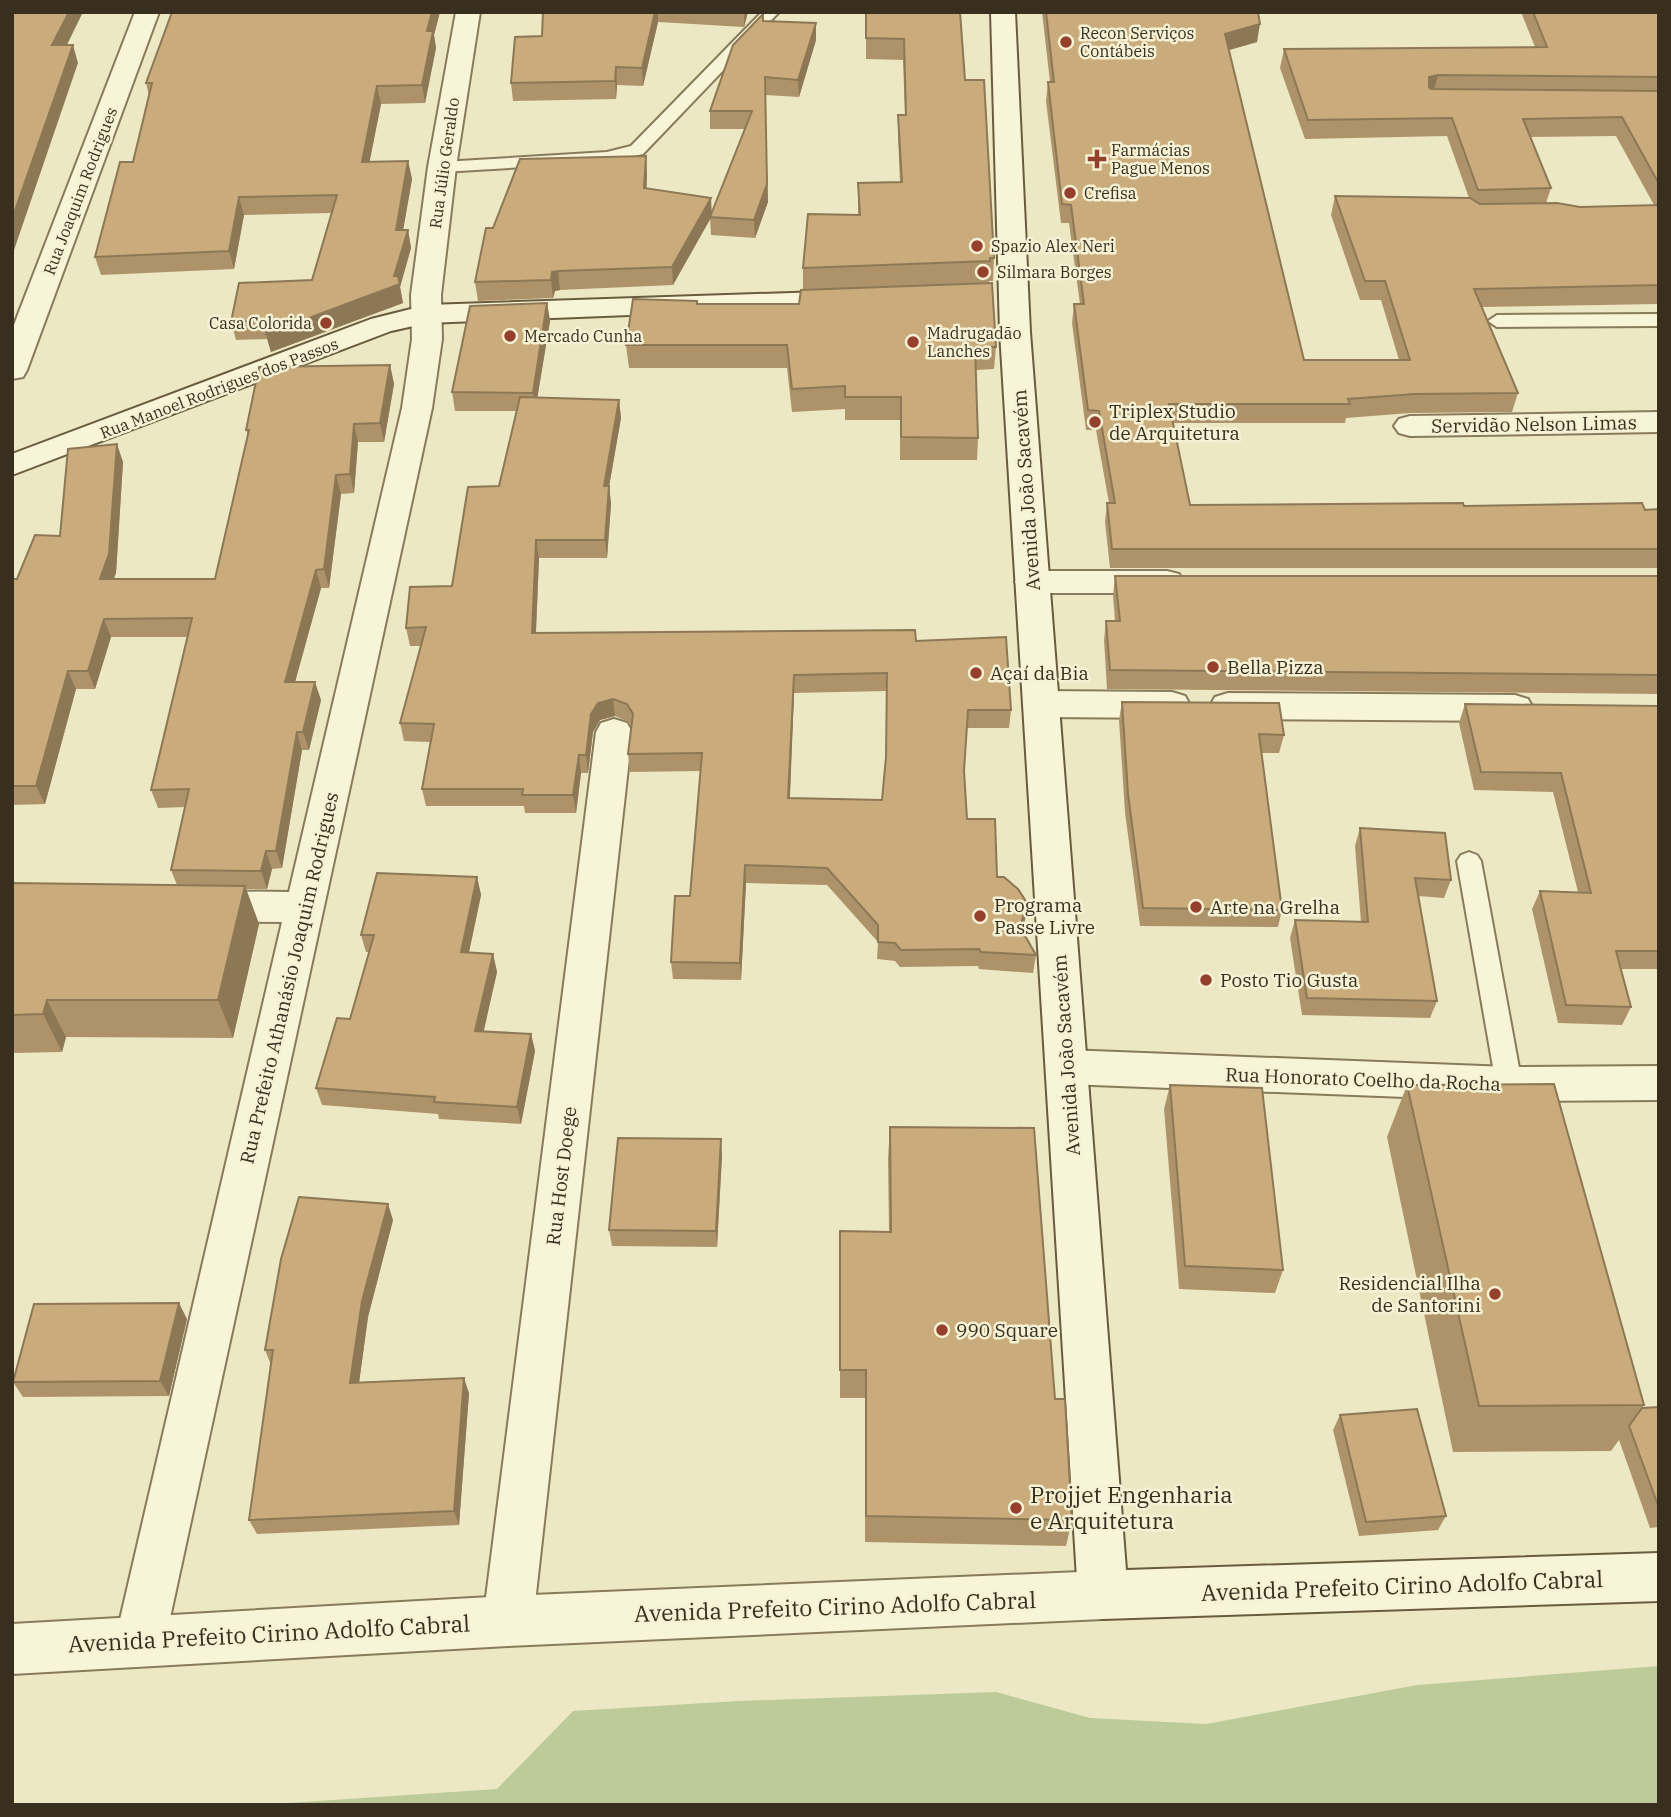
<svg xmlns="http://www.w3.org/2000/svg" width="1671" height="1817" viewBox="0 0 1671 1817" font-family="'IBM Plex Serif',serif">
	<rect width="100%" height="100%" fill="#ede8c4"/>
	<path fill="#bccb99" d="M1659 1666V1805H258L497 1789 573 1711 739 1701 996 1692 1090 1718 1206 1724 1417 1685Z"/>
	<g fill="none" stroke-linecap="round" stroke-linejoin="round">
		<defs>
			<path id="service" d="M762 12H779L643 154 607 162 442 172 433 167 442 162 607 152 631 146Z
				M1659 314V326L1497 327 1488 321 1497 315Z
				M1469 852 1477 855 1481 861 1522 1084 1518 1092 1509 1095 1500 1092 1496 1084 1457 861 1461 855Z"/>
			<path id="minor" d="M135 12H159L27 370 23 377 12 379V330Z
				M456 12H480L456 167 441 295 442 339 432 408 165 1641 158 1659 140 1666 122 1659 115 1641 282 922 199 921 185 917 180 906 185 895 199 891 289 892 402 408 412 339 411 295 428 167Z
				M1659 412V432L1410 436 1399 433 1394 426 1399 419 1410 416Z
				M1032 571H1167L1179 574 1184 582 1179 590 1167 593H1032L1020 590 1015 582 1020 574Z
				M1041 691 1172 692 1185 696 1190 705 1185 714 1172 718 1041 717 1029 713 1023 704 1029 695Z
				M1228 693 1515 695 1528 699 1533 708 1528 717 1515 721 1228 719 1215 715 1210 706 1215 697Z
				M614 719 627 723 632 732 533 1621 525 1638 508 1646 491 1638 483 1621 596 732 601 723Z
				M1067 1050 1509 1067 1659 1066V1100L1509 1101 1067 1084 1053 1079 1047 1067 1053 1055Z"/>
			<path id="tertiary" d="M1103 1571 1120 1578 1128 1595 1120 1612 1103 1619 508 1646 12 1674V1624L508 1596Z"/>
			<path id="secondary" d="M991 12H1015L1030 332 1126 1570 1659 1553V1601L1103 1619 1086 1612 1078 1595 1000 332Z
				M851 291 861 294 866 300 861 306 427 323 391 331 12 475V454L371 319 427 305Z"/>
		</defs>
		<use href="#service" stroke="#877b5b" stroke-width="4"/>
		<use href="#minor" stroke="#877b5b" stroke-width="4"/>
		<use href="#tertiary" stroke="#877b5b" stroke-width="4"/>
		<use href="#secondary" stroke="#695c3e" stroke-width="4"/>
		<use href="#service" fill="#f8f4d8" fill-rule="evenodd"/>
		<use href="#minor" fill="#f8f4d8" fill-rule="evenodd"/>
		<use href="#tertiary" fill="#f8f4d8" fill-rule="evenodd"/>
		<use href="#secondary" fill="#f8f4d8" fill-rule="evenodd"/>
	</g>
	<path fill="#ae936a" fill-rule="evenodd" d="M172 12H440L434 35 436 48 425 103 381 104 369 162 408 161 412 179 403 230H408L411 248 400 287 403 303 271 352 267 339 236 340 231 322 312 280 331 213 244 215 234 269 101 275 95 257 133 162 149 96 146 83Z
		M543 12H748L744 27 658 22 643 86 617 85 616 99 513 101 511 83 542 36Z
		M866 12 965 80 994 258 993 281H989V283L996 347 994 369 976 370 978 438 977 460H900V420H845V409L792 412 787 368H629L626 345 697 304H799L803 290V268L858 215V183L900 182 898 137V115H905L903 60 866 59Z
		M1042 12H1258L1257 42 1229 50 1304 360H1399L1381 300H1360L1331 215 1335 196 1469 198 1447 136 1305 139 1280 68 1284 49 1535 47 1521 12H1659V304L1482 307 1518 393 1512 412 1410 413 1346 418 1345 423H1173L1190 505 1464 506 1659 509V568H1110L1105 522 1107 503H1109L1096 430H1086L1072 323 1074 304H1080L1069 223H1061L1046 101 1048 82H1050ZM1616 136 1654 205 1580 207 1546 203 1551 188 1530 137Z
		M763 21 816 23V40L799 97 765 95 768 202 755 238 711 235 710 218 673 285 560 290 555 291 553 298 478 301 475 282 493 228 646 156 647 174 646 188 712 214 745 129H710V111Z
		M547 303 550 321 537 398 619 400 621 418 609 486 611 504 607 558H539L536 633 916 641 1011 710 1009 728H967L964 771 967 819 997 877 1027 903 1025 920 1022 930 1036 955 1033 973 979 969 978 966 900 967 895 961 877 959 878 942 827 885 746 883 741 980 673 979 671 962 690 896 701 771 630 772 628 754 631 726 629 722 615 716 600 720 593 732 588 773H581L576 813H525L524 806H426L422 789 430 742 404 741 400 723 421 646H410L406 628 452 586 499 486 517 411H455L452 392ZM886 691V762L882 800 790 798 794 693Z
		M390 365 394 384 384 442H358L354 493 341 494 329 588H321L295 682 321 700 309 750H302L282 868 272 869 267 889H246L259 924 233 1038 66 1037 62 1052 12 1053V883L177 885 171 870 185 807 158 808 151 790 188 637H111L95 689H76L45 804 12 805V579H17L60 536 123 462 116 573 113 579H215L248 435 246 430Z
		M1115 576H1659V694L1107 689 1104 640 1106 621H1115L1113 595Z
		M1122 702 1284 735 1279 753H1262L1282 910 1278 927 1140 926 1125 812 1119 720Z
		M1465 704 1659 706V969H1621L1631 1007 1622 1025 1558 1023 1532 909 1540 891 1578 892 1553 792 1474 790 1459 723Z
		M1360 828 1451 880 1444 898 1418 896 1437 1001 1430 1018 1302 1015 1290 938 1295 920 1361 922 1355 846Z
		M477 877 481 895 469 953 493 954 497 972 483 1031 531 1034 535 1051 521 1124 439 1119 438 1114 322 1105 316 1088 350 1019 369 952H366L361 935Z
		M1170 1085 1283 1270 1275 1293 1179 1289 1164 1109Z
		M1407 1085 1644 1405 1642 1408 1659 1407V1527L1650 1528 1619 1440 1611 1451 1453 1452 1387 1137Z
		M890 1127 1055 1399 1072 1520 1066 1546 865 1542V1398H840V1231L889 1232 888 1159Z
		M722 1155 717 1247 612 1246 609 1230Z
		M393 1220 368 1317 359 1382 469 1393 459 1525 257 1534 249 1520 271 1365 265 1350Z
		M187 1319 169 1396 23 1397 13 1382Z
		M1340 1415 1446 1516 1438 1530 1359 1536 1333 1430Z"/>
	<path fill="#8d7856" d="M69 12H83L58 63 52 45Z
		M432 12H440L434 35 436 48 425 103 422 85 427 31Z
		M655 12H658V22L643 86 642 68Z
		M744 12H748L744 27Z
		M816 23V40L799 97 798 80Z
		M1260 24 1257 42 1222 52 1225 34Z
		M73 45 78 63 12 256V219Z
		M616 67 617 85 616 99 615 81Z
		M1438 75 1433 93 1425 95 1429 77Z
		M377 86 381 104 366 180 362 162Z
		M765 95 768 202 755 238 754 220Z
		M646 156 647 174 646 206 644 188Z
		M408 161 412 179 400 248 396 230Z
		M239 197 244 215 234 269 229 251Z
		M711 198 712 216 673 285 672 267Z
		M408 230 411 248 400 287 403 303 271 352 266 334 394 276Z
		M558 271 560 290 555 291 553 298 551 280 552 272Z
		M547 303 550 321 535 412 533 393Z
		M390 365 394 384 384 442 380 423Z
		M619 400 621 418 606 504 604 486Z
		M354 424 358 442 354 493 350 474Z
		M117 444 123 462 116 573 107 597 100 579Z
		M336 475 341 494 329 588 324 569Z
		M609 486 611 504 607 558 605 540Z
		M536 540 539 558 535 651 532 633Z
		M316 570 321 588 290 700 285 682Z
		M104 619 111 637 95 689 88 671Z
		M68 671 76 689 45 804 36 786Z
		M794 675V693L789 815 788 798Z
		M315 682 321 700 309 750 303 732Z
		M613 699 615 716 600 720 593 732 588 773 586 755 591 714 598 703Z
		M297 732 302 750 282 868 276 851Z
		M579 755 581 773 576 813 573 795Z
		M266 851 272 869 267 889 261 871Z
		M745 865 746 883 741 980 740 963Z
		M477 877 481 895 465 970 461 952Z
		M245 886 259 924 233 1038 218 1000Z
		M1027 903 1025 920 1018 944 1020 927Z
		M493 954 497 972 480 1048 475 1031Z
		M47 1000 66 1037 62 1052 43 1014Z
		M531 1034 535 1051 521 1124 517 1107Z
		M721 1139 722 1155 717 1247 716 1231Z
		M388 1204 393 1220 368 1317 357 1398 350 1383 362 1301Z
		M179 1303 187 1319 169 1396 160 1381Z
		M464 1378 469 1393 459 1525 454 1511Z"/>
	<path fill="#caab7b" stroke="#8d7856" stroke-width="2" fill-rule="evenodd" d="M12 12H69L52 45H73L12 219Z
		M172 12H432L427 31H433L422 85 377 86 362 162 408 161 396 230H408L394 276H398L400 284 266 334 269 320 231 322 239 283 312 280 337 195 239 197 229 251 95 257 120 162H133L152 83H146Z
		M543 12H655L642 68 616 67 615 81 511 83 515 37 542 36Z
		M866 12H960L965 80H984L994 258H990V261L803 268 808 214 860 215 858 183 902 182 898 115H906L904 39 866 38Z
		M1046 12H1258L1260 24 1225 34 1304 360H1410L1385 281H1365L1335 196 1470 198 1480 204 1557 203 1580 207 1659 205V285L1474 289 1518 393 1415 394 1348 399 1350 404H1169L1190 505 1463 503 1464 506 1642 503 1645 510 1659 509V549H1112L1107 503H1115L1099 411 1088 410 1074 304H1084L1071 205 1062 204 1048 82H1054Z
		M1533 12H1659V77L1438 75 1429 77V87L1431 89 1659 91V184L1622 117 1523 119 1551 188 1478 190 1452 118 1308 120 1284 49 1547 47Z
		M763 14V21L816 23 798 80 765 77 767 184 754 220 710 217 752 111H710L733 45Z
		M646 156 644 188 711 198 672 267 558 271 552 272 551 280 475 282 486 228H493L520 159Z
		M992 283 996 347H975L978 438 901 437V397H845V386L792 389 787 345H626L633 299 697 301V304H799L801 290Z
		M547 303 533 393 452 392 470 306Z
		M390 365 380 423 354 424 350 474 336 475 324 569 316 570 285 682H315L303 732H297L276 851H266L261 871 171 870 189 789 151 790 192 618 104 619 88 671H68L36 786H12V579H17L35 535 60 536 68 449 117 444 109 554 100 579H215L249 430H246L259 367Z
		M520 397 619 400 604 486H609L605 540H536L532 633 915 630 916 641 1006 637 1011 710H968L964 771 967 819H995L997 877H1004L1018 889 1027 903 1020 927 1036 955 981 952 979 949 901 950 895 943 878 942V925L827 868 745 865 740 963 671 962 675 896H690L702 753 628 754 633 714 627 704 613 699 598 703 591 714 586 755H579L573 795H522L523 789H422L434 724 400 723 426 627 406 628 410 587 452 586 468 487 499 486ZM887 673 886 757 882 800 788 798 794 675Z
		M1115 576H1659V675L1110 670 1106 621H1120Z
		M1122 702 1279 703 1284 735 1259 734 1282 910 1143 908 1128 794Z
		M1465 704 1659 706V951H1616L1631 1007 1566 1005 1540 891 1591 893 1561 773 1481 772Z
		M1360 828 1445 833 1451 880 1415 878 1437 1001 1307 998 1295 920 1368 922Z
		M377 873 477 877 461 952 493 954 475 1031 531 1034 517 1107 434 1102 435 1097 316 1088 337 1018 350 1019 374 935H361Z
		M12 883 245 886 218 1000H47L43 1014 12 1015Z
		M1554 1084 1644 1405 1479 1406 1407 1085Z
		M1170 1085 1262 1088 1283 1270 1185 1266Z
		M890 1127 1034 1128 1055 1399H1065L1072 1520 866 1516V1370H840V1231L891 1232Z
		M618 1138 721 1139 716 1231 609 1230Z
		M299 1197 388 1204 362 1301 350 1383 464 1378 454 1511 249 1520 273 1350H265L281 1259Z
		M179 1303 160 1381 13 1382 34 1304Z
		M1659 1407V1508L1629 1426 1642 1408Z
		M1417 1409 1446 1516 1366 1522 1340 1415Z"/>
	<g fill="#953f2d" stroke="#f5f1d4" stroke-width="2.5">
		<circle cx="1066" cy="42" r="7"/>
		<path d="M1093.5 148.5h7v7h7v7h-7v7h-7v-7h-7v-7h7z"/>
		<circle cx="1070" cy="193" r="7"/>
		<circle cx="977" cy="246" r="7"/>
		<circle cx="983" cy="272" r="7"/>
		<circle cx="326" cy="323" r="7"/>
		<circle cx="510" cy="336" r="7"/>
		<circle cx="913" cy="342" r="7"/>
		<circle cx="1095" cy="422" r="7"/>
		<circle cx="1213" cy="667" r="7"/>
		<circle cx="976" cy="673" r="7"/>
		<circle cx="1196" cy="907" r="7"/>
		<circle cx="980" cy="916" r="7"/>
		<circle cx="1206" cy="980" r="7"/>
		<circle cx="1495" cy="1294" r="7"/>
		<circle cx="942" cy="1330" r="7"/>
		<circle cx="1016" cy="1508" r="7"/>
	</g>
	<g text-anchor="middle" stroke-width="5" stroke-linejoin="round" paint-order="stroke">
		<g font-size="16" fill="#382f1f" stroke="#f5f1d4" text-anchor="start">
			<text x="1080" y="39">Recon Serviços<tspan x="1080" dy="18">Contábeis</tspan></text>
			<text x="1111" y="156">Farmácias<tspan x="1111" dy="18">Pague Menos</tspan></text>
			<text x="1084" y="199">Crefisa</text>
			<text x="991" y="252">Spazio Alex Neri</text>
			<text x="997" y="278">Silmara Borges</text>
			<text x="312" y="329" text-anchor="end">Casa Colorida</text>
			<text x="927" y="339">Madrugadão<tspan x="927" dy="18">Lanches</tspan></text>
			<text x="524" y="342">Mercado Cunha</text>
		</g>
		<g font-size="16" fill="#382f1f" stroke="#f5f1d4">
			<text transform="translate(444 163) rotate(-82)" y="6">Rua Júlio Geraldo</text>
			<text transform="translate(80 191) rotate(-69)" y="6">Rua Joaquim Rodrigues</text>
			<text transform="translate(219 388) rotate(-21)" y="6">Rua Manoel Rodrigues dos Passos</text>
		</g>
		<g font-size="19" fill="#382f1f" stroke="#f5f1d4" text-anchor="start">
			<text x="1109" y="418">Triplex Studio<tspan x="1109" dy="22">de Arquitetura</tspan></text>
			<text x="1227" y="674">Bella Pizza</text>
			<text x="990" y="680">Açaí da Bia</text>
			<text x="994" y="912">Programa<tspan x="994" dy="22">Passe Livre</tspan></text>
			<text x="1210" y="914">Arte na Grelha</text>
			<text x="1220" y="987">Posto Tio Gusta</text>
			<text x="1481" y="1290" text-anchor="end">Residencial Ilha<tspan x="1481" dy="22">de Santorini</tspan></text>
			<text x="956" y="1337">990 Square</text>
		</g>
		<g font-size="19" fill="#382f1f" stroke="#f5f1d4">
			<text transform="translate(1534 424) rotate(-1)" y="7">Servidão Nelson Limas</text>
			<text transform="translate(1026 490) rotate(-94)" y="7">Avenida João Sacavém</text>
			<text transform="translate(289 978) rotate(-77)" y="7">Rua Prefeito Athanásio Joaquim Rodrigues</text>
			<text transform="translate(1066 1055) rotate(-94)" y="7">Avenida João Sacavém</text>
			<text transform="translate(1363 1079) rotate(2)" y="7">Rua Honorato Coelho da Rocha</text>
			<text transform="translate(561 1176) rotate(-83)" y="7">Rua Host Doege</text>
		</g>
		<g font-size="23" fill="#382f1f" stroke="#f5f1d4" text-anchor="start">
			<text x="1030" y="1503">Projjet Engenharia<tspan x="1030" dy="26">e Arquitetura</tspan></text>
		</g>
		<g font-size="23" fill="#382f1f" stroke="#f5f1d4">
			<text transform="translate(1402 1586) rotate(-2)" y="8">Avenida Prefeito Cirino Adolfo Cabral</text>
			<text transform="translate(835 1607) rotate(-2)" y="8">Avenida Prefeito Cirino Adolfo Cabral</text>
			<text transform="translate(269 1634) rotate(-3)" y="8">Avenida Prefeito Cirino Adolfo Cabral</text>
		</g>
	</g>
	<rect width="1671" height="1817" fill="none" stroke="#382f1f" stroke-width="28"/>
</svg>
